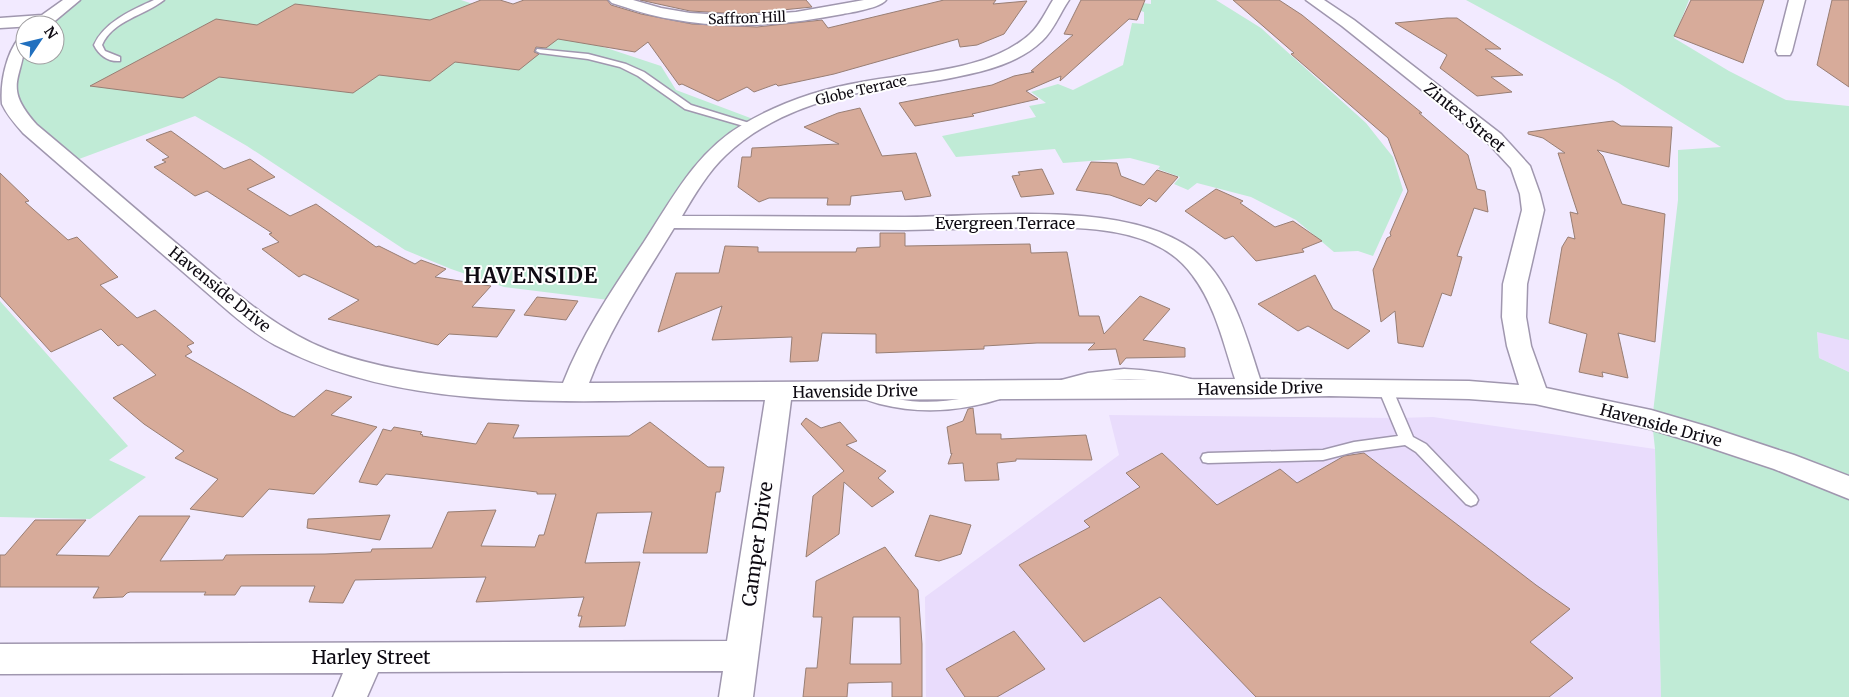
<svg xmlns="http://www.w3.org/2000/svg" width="1849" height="697" viewBox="0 0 1849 697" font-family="Merriweather,serif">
	<rect width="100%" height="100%" fill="#f2eaff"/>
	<path fill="#e9dcfc" d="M1817 331 1849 340V372L1819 358Z
		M1109 415 1398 418 1433 417 1655 449 1661 697H926L925 597 1119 455Z"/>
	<path fill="#c0ebd6" d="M73 0H461L661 66 676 90 761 122 715 154 617 301 504 287 451 269 405 250 247 146 195 116 71 162 21 118 9 75 19 49 25 42V55H55V25H41Z
		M1151 0H1216L1261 28 1366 123 1393 157 1403 190 1373 256 1358 251 1334 252 1296 220 1251 197 1197 183 1188 190 1174 184 1180 177 1158 169 1160 166 1130 158 1063 163 1055 149 956 157 942 136 1036 117 1029 106 1046 103 1031 92 1058 84 1073 90 1123 65 1132 23 1144 24V12L1138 10 1142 3 1151 4Z
		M1466 0H1689L1674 38 1729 71 1786 100 1849 106V340L1817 332 1819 358 1849 372V697H1661L1655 449 1652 421 1678 200V150L1721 147 1617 82Z
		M0 301 128 446 109 460 146 477 90 519 0 517Z"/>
	<path fill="#d7ab9a" stroke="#987e74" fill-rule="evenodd" d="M481 0H500L513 4 524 0H607L611 5 641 14 692 24 757 27 822 20 828 28 944 0H996L993 4 1027 1 1004 34 977 45 960 47 958 39 834 74 778 86 776 84 754 92 747 87 718 101 682 84 679 85 648 42 635 52 558 39 546 48 536 47 534 52 539 54 519 70 455 62 430 81 379 75 353 93 219 77 183 98 90 86 216 19 257 25 295 4 430 20Z
		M640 0H806L812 7 743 14 690 11Z
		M1081 0H1145L1137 20 1129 19 1060 81 1061 76 1026 91 1038 99 972 114 974 116 915 126 899 103 992 85 1014 76 1034 72 1031 71 1073 35 1064 34Z
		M1233 0H1279L1302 15 1422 113H1419L1468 155 1477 189 1485 191 1488 212 1474 208 1457 256 1462 257 1451 296 1442 293 1423 347 1398 343 1395 311 1381 322 1373 270 1387 238 1391 236 1390 233 1408 191 1388 138 1291 54 1294 53Z
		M1691 0H1764L1743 63 1674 36Z
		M1832 0H1849V87L1817 65Z
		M1447 18H1457L1501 49H1485L1523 75 1491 77 1512 92 1477 96 1440 68 1447 55 1395 23Z
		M860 108 882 156 916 153 931 196 905 200 902 191 851 196 850 205H827L828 198H769L759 202 738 187 742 157H751L752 148 839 144 804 127 838 113Z
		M1613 121 1621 126 1672 127 1669 167 1597 150 1603 156 1622 204 1665 214 1655 342 1618 333 1628 378 1602 372 1603 377 1579 372 1587 334 1549 323 1562 247 1568 237 1575 239 1570 212 1578 214 1558 153H1565L1543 138 1528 134V132Z
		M171 131 224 169 250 159 275 177 247 189 290 216 316 204 376 247 379 246 415 264 421 260 446 269 435 277 491 286 472 307 515 310 497 337 449 334 438 345 328 319 359 300 304 274 299 277 262 249 279 242 269 234 272 233 207 191 195 196 154 167 166 162 162 160 169 157 146 140Z
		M1091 162 1117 163 1121 176 1144 185 1157 170 1178 177 1156 202 1149 198 1141 206 1110 195 1076 190Z
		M1042 169 1054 194 1021 197 1012 176 1020 175 1018 172Z
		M0 173 29 201 25 202 68 240 77 237 118 277 100 285 137 318 155 310 194 343 187 346 192 352 185 356 281 412 294 417 326 390 352 397 331 415 377 427 314 494 269 489 243 517 190 509 218 479 175 458 184 451 144 424 113 398 156 375 122 344 118 346 101 329 51 352 0 296Z
		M1216 189 1243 201 1240 203 1275 227 1293 221 1322 241 1302 249 1304 252 1256 261 1233 236 1225 239 1185 211Z
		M880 233H905V246L1030 244 1031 253 1067 252 1079 316H1099L1104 334 1140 296 1170 309 1143 340 1185 348V357L1126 358 1120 365 1116 349 1088 350 1095 343H1037L984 346V349L876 353V334L822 333 818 361 790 362 792 337 712 340 722 306 658 332 676 273H719L725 246 758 247V252H856L857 248 880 247Z
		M1315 275 1333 309 1370 331 1348 349 1308 326 1298 331 1258 304Z
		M537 297 578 301 566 320 524 315Z
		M973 408 976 434H1001V439L1086 435 1092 460 1016 459V461L997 463 999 480 965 481 963 463 948 464 952 453 951 454 947 427 963 421 968 409Z
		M806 418 821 428 840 422 857 441 846 445 886 471 878 478 894 492 872 507 844 482 839 534 806 557 813 496 844 471 801 424Z
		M650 422 708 467H724L720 492H716L707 553H643L652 512 597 513 585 563 640 562 625 626 579 627 582 616H578L584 597 476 602 486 577 355 580 343 603 309 602 315 586H241L235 595H204L206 592H130L127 593 123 597 93 598 99 587H0V555H5L35 520H86L56 555 109 556 139 516H190L160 561 223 560 226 555 325 554 371 552 372 549 432 548 448 512 496 510 481 546 535 547 539 535H544L556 494H537V492L386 474 377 485 359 482 383 429 391 431 394 427 422 432 420 434 423 435 422 436 476 444 488 423 519 425 513 438 629 436Z
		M1162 453 1217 505 1280 469 1297 483 1344 456 1364 453 1536 585 1570 609 1530 642 1573 678 1549 697H1256L1160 597 1084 642 1019 565 1090 527 1084 521 1140 487 1126 473Z
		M390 515 380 540 307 528 308 519Z
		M930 515 971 525 961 554 939 561 915 556Z
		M885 547 918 590 922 644V697H892V682L848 683 847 697H803L806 668H817L822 617H813L816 581ZM853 617H900L901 664H850Z
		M1014 631 1045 669 997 697H965L946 669Z"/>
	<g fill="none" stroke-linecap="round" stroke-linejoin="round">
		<defs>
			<path id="service" d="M154 0H164C144 16 113 20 102 45L105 51 120 57V61C108 62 99 55 94 45 104 22 132 10 154 0Z
				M537 49 588 54 626 64 644 72 691 105 759 126 754 129 685 109 638 76 620 67 588 59 540 53 536 51Z
				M1124 369C1150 370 1173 374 1198 381L1200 384 1198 387 1193 388C1145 375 1102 377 1055 390L1050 389 1048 386 1050 383 1088 373Z
				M1385 384 1390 385 1392 388 1413 437 1426 444 1476 496 1478 500 1476 504 1471 506 1466 504 1416 452 1405 445 1354 452 1323 460 1208 463 1203 462 1201 458 1203 454 1208 453 1323 450 1354 442 1398 436 1378 388 1380 385Z
				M863 388C874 392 885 396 897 399 934 406 968 399 1004 388L1009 390 1011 393 1009 396C966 411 924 415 880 404 873 402 860 399 856 393L858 390Z"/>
			<path id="minor" d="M63 0H80L50 25 0 28V18L42 15Z
				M609 0H633L661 8 690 13 743 16 796 12 864 0H886C880 8 853 12 843 14 786 25 728 30 671 19 651 16 631 9 612 3Z
				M1053 0H1069C1060 13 1054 30 1042 41 1019 63 986 71 956 77 919 85 880 87 844 96 803 105 757 125 726 155 708 172 695 194 682 216 756 216 830 217 905 217 987 217 1125 199 1193 250 1231 279 1246 335 1260 379L1469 381 1519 385 1507 346 1502 317 1503 284 1522 210 1520 194 1511 168 1487 142 1342 26 1306 0H1324L1354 20 1501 134 1530 166 1540 194 1544 210 1527 284 1526 317 1531 346 1546 388 1651 410 1709 427 1794 455 1849 476V499L1774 469 1699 444 1650 429 1535 404 1469 399 1329 396 1251 398 791 400 753 697H719L723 671 378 672 367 697H333L343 673 0 674V644L727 641 765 400C715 400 666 400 616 401 502 402 379 400 275 345 255 334 237 319 220 304L23 133C15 124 7 115 2 104 0 83 6 54 19 38L25 36C25 79 0 84 37 125 90 169 142 215 195 259 237 294 277 330 328 350 403 378 484 380 563 383 583 332 614 287 644 242 672 199 696 152 742 125 779 103 820 89 862 82 915 72 988 72 1030 34 1040 25 1046 11 1053 0ZM1046 227C1096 228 1161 230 1193 276 1215 305 1224 345 1235 379L589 383C610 327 643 279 674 228L905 230Z
				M1789 0H1805L1792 51 1790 55H1778L1776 51Z"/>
		</defs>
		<use href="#service" stroke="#a097af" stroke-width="3"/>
		<use href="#minor" stroke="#a097af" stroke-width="3"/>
		<use href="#service" fill="#fff" fill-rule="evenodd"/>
		<use href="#minor" fill="#fff" fill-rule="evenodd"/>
	</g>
	<g text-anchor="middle" stroke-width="4" stroke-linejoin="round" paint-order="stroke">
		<g font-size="14" fill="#0e0a12" stroke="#fff">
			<text transform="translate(747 18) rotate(-2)" y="5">Saffron Hill</text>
			<text transform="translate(861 90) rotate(-13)" y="5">Globe Terrace</text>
		</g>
		<g font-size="16" fill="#0e0a12" stroke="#fff">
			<text transform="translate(1465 117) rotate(39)" y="6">Zintex Street</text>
			<text x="1005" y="229">Evergreen Terrace</text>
			<text transform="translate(220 289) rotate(39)" y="6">Havenside Drive</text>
			<text transform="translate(1260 388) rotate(-1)" y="6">Havenside Drive</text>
			<text transform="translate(855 391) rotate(-1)" y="6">Havenside Drive</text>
			<text transform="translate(1661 425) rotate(15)" y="6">Havenside Drive</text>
		</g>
		<g font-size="19" fill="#0e0a12" stroke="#fff">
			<text transform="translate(757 544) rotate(-82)" y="7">Camper Drive</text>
			<text x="371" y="664">Harley Street</text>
		</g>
		<g font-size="21" font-weight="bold" letter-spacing="1" fill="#0e0a12" stroke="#fff">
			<text x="531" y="283">HAVENSIDE</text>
		</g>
	</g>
	<g transform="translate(40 40) rotate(55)"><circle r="24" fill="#ffffff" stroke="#9f9da0"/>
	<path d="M0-4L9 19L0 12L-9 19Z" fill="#2170bf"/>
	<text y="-8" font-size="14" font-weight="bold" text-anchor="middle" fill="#0e0a12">N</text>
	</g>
</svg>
